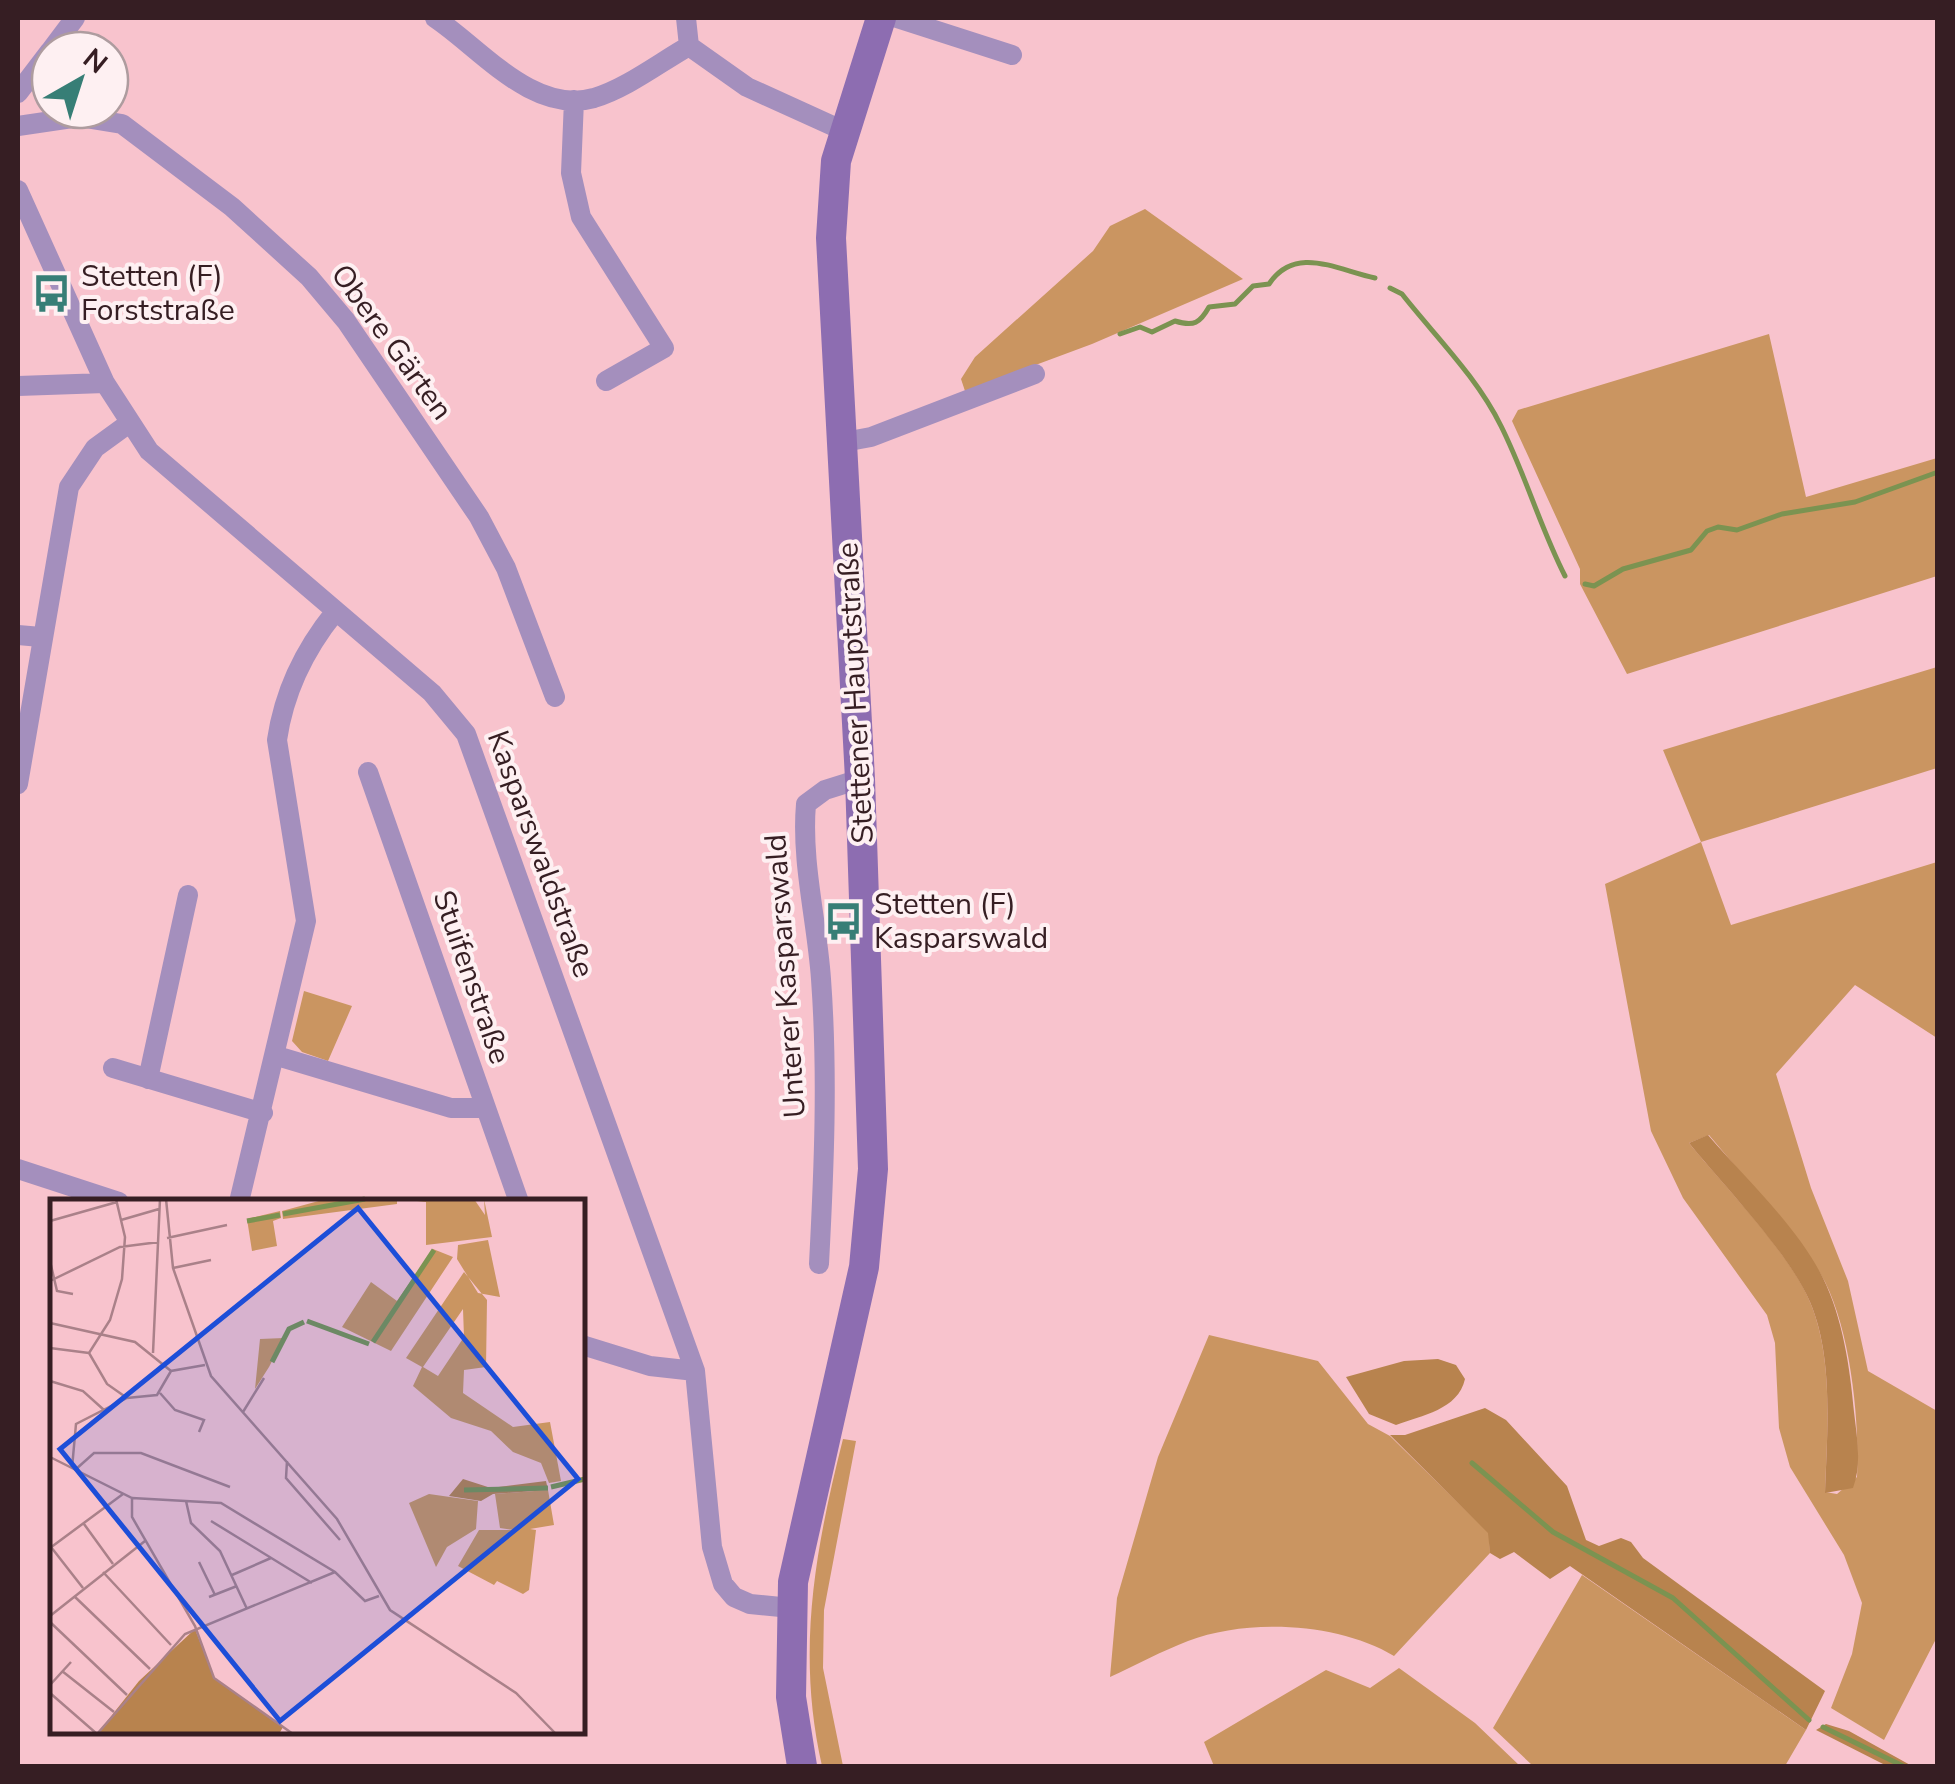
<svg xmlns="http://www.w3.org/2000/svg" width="1955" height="1784" viewBox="0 0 1955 1784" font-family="'Nunito Sans',sans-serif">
	<rect width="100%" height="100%" fill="#f8c3cd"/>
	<path fill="#ca9561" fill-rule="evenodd" d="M1145 209 1243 279 1092 344 965 391 961 379 975 357 1093 251 1110 226Z
		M1769 334 1806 497 1937 458V576L1627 674 1580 584V569L1512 421 1518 410Z
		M1937 667V768L1701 842 1731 925 1937 862V1038L1855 985 1776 1074 1811 1188 1848 1281 1868 1371 1937 1411V1637L1884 1740 1831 1708 1852 1654 1862 1603 1844 1555 1790 1467 1779 1428 1775 1343 1767 1315 1683 1198 1651 1131 1605 884 1701 842 1663 750ZM1709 1135C1746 1180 1789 1224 1820 1273 1850 1322 1860 1420 1857 1477L1837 1494 1825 1492C1827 1433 1834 1359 1810 1302 1790 1253 1724 1186 1689 1143Z
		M304 991 352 1006 328 1061 302 1052 292 1041Z
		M1209 1335 1318 1361 1368 1424 1390 1436 1489 1533 1490 1553 1394 1656C1339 1623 1249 1618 1188 1641 1162 1651 1136 1665 1110 1677L1117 1598 1158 1457Z
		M843 1439 856 1441 824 1610 823 1668 843 1766H822C796 1652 815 1550 843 1439Z
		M1582 1575 1806 1730 1785 1766H1533L1493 1728Z
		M1399 1668 1475 1723 1520 1766H1214L1204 1742 1326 1670 1370 1688Z"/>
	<path fill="#b8834e" d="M1708 1135C1746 1179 1797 1226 1823 1278 1843 1319 1850 1368 1854 1412 1857 1438 1862 1464 1853 1488L1825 1493C1827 1433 1834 1358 1810 1302 1789 1253 1724 1186 1689 1143Z
		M1438 1359 1456 1365 1465 1379C1458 1410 1422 1415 1396 1425L1369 1414 1346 1377 1404 1361Z
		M1485 1408 1506 1420 1567 1486 1586 1540 1599 1546 1621 1538 1631 1542 1643 1558 1825 1691 1806 1730 1570 1566 1550 1579 1514 1552 1500 1559 1490 1553 1488 1533 1390 1435H1405Z
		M1826 1724 1849 1731 1912 1766H1887L1816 1730Z"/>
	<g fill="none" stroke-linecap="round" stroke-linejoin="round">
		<path stroke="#7b9351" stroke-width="5" d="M1390 288 1402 294C1435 336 1477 377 1501 426 1526 476 1540 527 1565 576
			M1120 334 1140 327 1152 332 1175 321C1194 327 1200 323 1209 307L1235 304 1253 286 1269 284C1295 245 1335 269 1375 278
			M1585 584 1594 586 1623 569 1691 550 1707 531 1718 527 1737 530 1782 514 1855 502 1938 472
			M1472 1463 1553 1532 1673 1598 1809 1720
			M1823 1727 1903 1766"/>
		<path stroke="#a48fbd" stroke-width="20" d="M435 18C480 48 533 115 594 98 627 88 659 63 689 46L747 87 844 131
			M686 18 689 46
			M897 18 1012 55
			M51 50 75 18
			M18 93 50 51
			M574 100 571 173 581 217 664 348 606 381
			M18 126 79 117 122 124 232 207 309 277 346 321 479 517 506 568 555 697
			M18 190 105 383 149 451 432 693 466 734 695 1371 712 1547 723 1584 734 1597 750 1604 791 1608
			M18 386 105 383
			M844 442 871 437 1035 374
			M18 635 41 637
			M368 772 519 1202
			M18 784 69 487 95 448 128 424
			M277 1056 451 1108H486
			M113 1068 263 1113
			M148 1079 188 895
			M18 1169 119 1202
			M239 1202 306 921 277 740C284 692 305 649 335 612
			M819 1264C824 1169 828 1075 821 979 817 921 801 862 806 804L825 790 860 779
			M582 1345 650 1366 695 1371"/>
		<path stroke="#8d6db1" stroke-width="30" d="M802 1766 791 1697 793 1582 864 1267 873 1169 860 779 831 238 836 161 881 18"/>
	</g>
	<defs>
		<symbol id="bus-bare" viewBox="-9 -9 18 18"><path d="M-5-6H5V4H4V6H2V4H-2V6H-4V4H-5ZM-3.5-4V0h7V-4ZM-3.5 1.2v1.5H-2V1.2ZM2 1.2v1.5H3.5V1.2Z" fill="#377e76" stroke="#fef0f2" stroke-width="2.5" paint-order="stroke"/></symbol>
	</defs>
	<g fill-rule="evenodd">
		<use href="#bus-bare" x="24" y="266" width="55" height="55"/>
		<use href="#bus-bare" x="816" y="894" width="55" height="55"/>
	</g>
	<g text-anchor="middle" stroke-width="8" stroke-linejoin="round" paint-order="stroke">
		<g font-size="30" fill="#361e23" stroke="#fef0f2" text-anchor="start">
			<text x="81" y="286">Stetten (F)<tspan x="81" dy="34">Forststraße</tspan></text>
			<text x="874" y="914">Stetten (F)<tspan x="874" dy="34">Kasparswald</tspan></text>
		</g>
		<g font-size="30" fill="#361e23" stroke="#fef0f2">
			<text transform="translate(392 342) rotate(54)" y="10">Obere Gärten</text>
			<text transform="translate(855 693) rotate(-93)" y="10">Stettener Hauptstraße</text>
			<text transform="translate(541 854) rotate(70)" y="10">Kasparswaldstraße</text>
			<text transform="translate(785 976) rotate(-94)" y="10">Unterer Kasparswald</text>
			<text transform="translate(472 977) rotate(71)" y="10">Stuifenstraße</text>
		</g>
	</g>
	<g transform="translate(50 1199)">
		<rect width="535" height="535" fill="#f8c3cd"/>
		<path d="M276 0H347V5L233 20 232 12ZM349 0H424L435 16 434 0 442 38 376 46V3ZM230 12 231 19 223 22 227 47 202 52 197 20ZM438 41 450 98 428 94 407 60 408 46ZM383 50 403 58 341 152 292 128 321 83 347 102ZM414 73 437 101 436 168 414 171 413 194 463 228 500 223 511 282 499 284 491 264 463 253 441 232 401 219 363 187 372 168 356 159ZM413 110 414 138 388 177 373 168ZM234 139 219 168 205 190 210 140ZM498 291 504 326 480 330 486 331 479 391 473 395 447 382 444 386 408 367 429 331H464L450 329 445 295ZM379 295 428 302 426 330 397 348 386 368 359 304Z" fill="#ca9561" fill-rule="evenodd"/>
		<path d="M413 280 441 289 496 282 498 291 443 295 431 302 399 297ZM145 430 164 479 233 528 229 535H47L89 482Z" fill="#b8834e"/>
		<path fill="none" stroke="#7b9351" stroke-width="5" d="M233 15 315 0M197 22 230 16M257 122 319 145M323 143 384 51M222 163 239 130 254 123M501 288 535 280M414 291 498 289"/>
		<path fill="none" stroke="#aa8189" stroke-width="2.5" d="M66 0 75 38 72 80 60 121 39 154 57 185 77 199M116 0 123 69 161 177 287 320 340 411 466 494 506 535M71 21 109 10M0 22 67 3M117 39 177 26M0 62 7 92 23 95M123 69 161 61M0 82 70 48 109 43M0 124 85 143 121 172M0 149 39 154M103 154 110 0M0 182 33 192 54 211M110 194 125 211 154 221 149 233M193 213 214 179M0 258 82 299 171 304 285 373 315 402 329 397M237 262 236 279 290 341M22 269 26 225 77 199 107 196 121 172 155 166M25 271 44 254H91L180 288M82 299V318L145 427 164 479 243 535M136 302 141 324 170 352 197 410M161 322 262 384M34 325 63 365M1 348 33 389M0 349 73 295M149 363 165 396M53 373 121 446M182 376 221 359M24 397 100 470M159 398 187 387M0 417 95 342M0 423 77 496M12 472 64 513M0 486 21 463M0 494 47 535 135 435 285 373"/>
		<path fill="#1d4ed8" fill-opacity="0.15" stroke="#1d4ed8" stroke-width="5" d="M308 9 528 280 230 522 10 250Z"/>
		<rect width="535" height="535" fill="none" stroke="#361e23" stroke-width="5"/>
	</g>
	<rect width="1955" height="1784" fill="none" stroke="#361e23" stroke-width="40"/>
	<g transform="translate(80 80) rotate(39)"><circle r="48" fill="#fef0f2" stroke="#ae9c9f" stroke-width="2.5"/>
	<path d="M0-8L18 38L0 25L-18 38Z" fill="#377e76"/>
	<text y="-15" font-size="28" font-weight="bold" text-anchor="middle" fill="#361e23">N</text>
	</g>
</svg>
